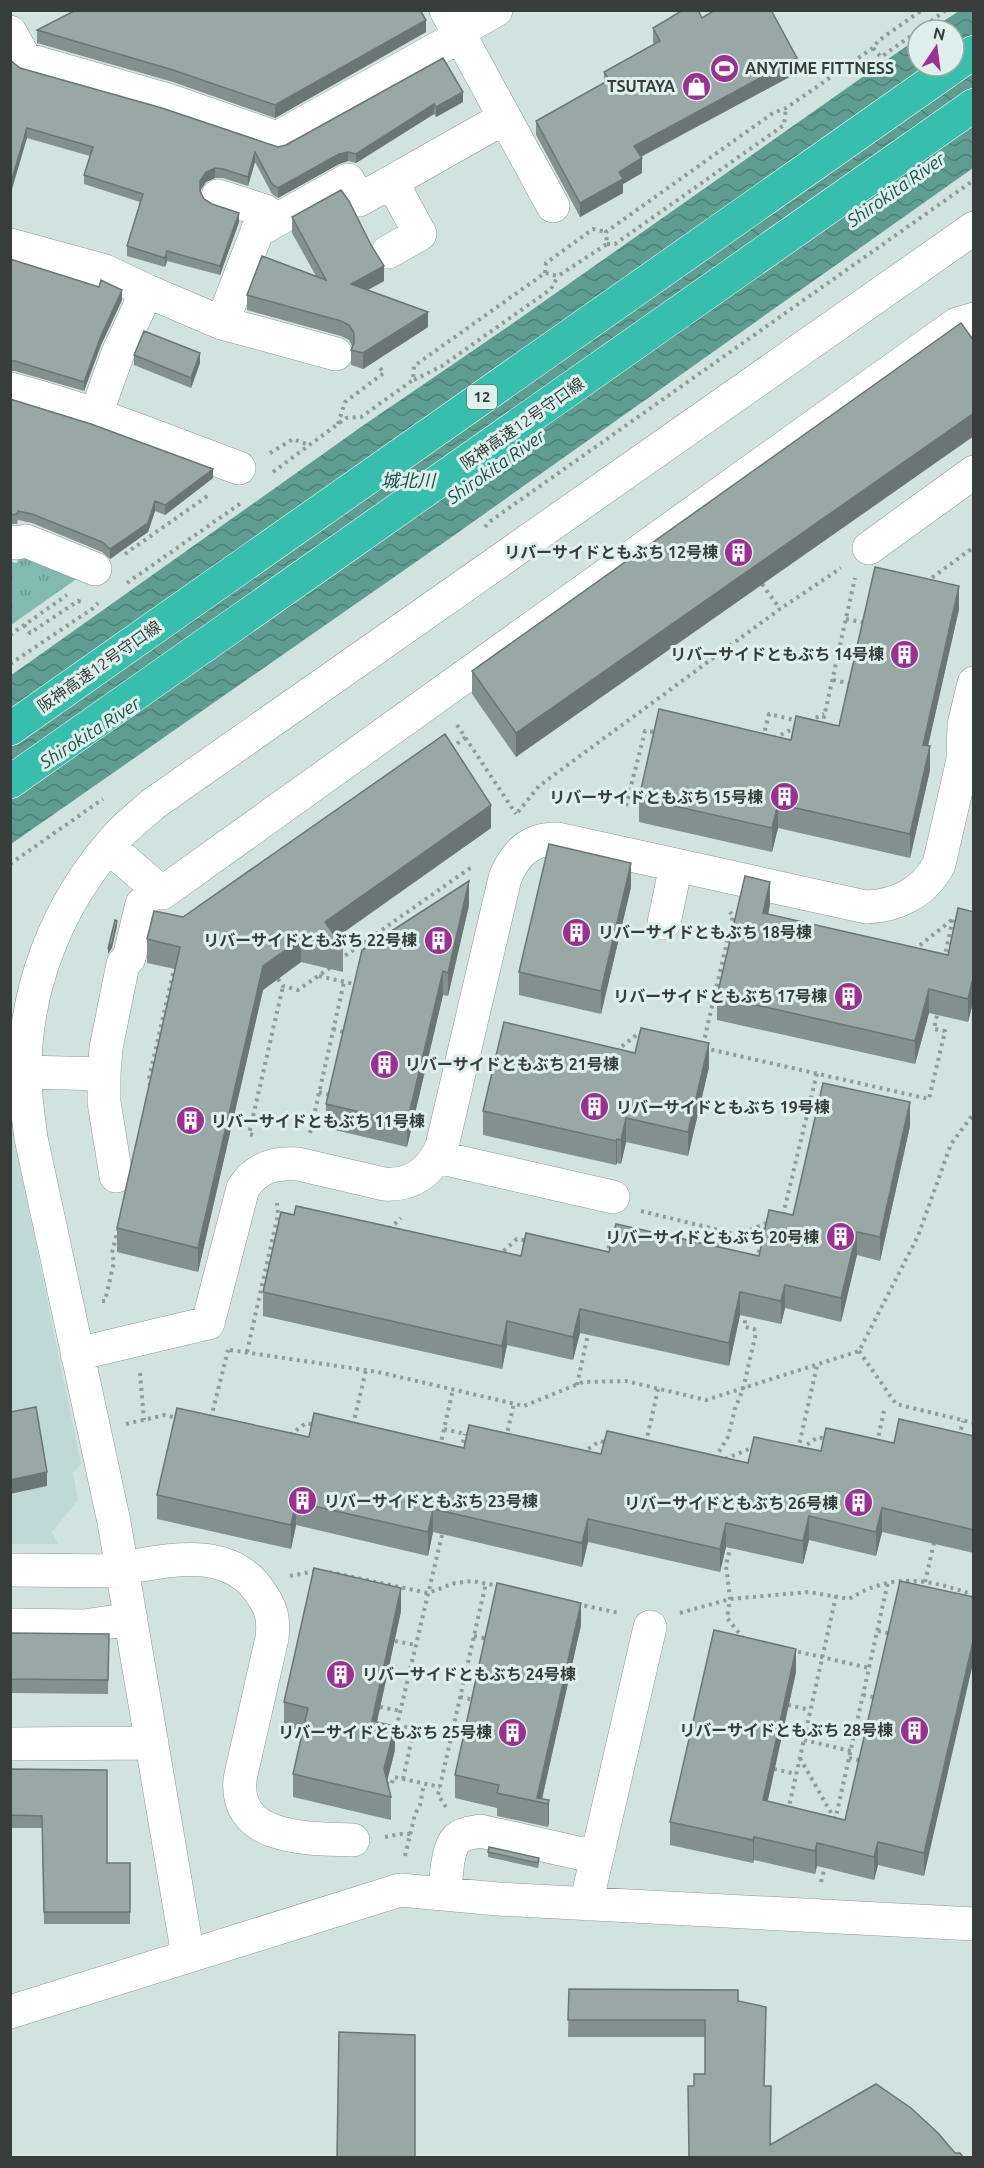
<svg xmlns="http://www.w3.org/2000/svg" width="984" height="2168" viewBox="0 0 984 2168" font-family="Ubuntu,'Noto Sans JP',sans-serif">
	<defs>
		<pattern id="park-tufts" width="24" height="20" patternUnits="userSpaceOnUse" patternTransform="scale(1.5)"><rect width="24" height="20" fill="#81baaf"/><path d="M3 7l-1-3M5 7V3M7 7l1-3M15 17l-1-3M17 17v-4M19 17l1-3" fill="none" stroke="#6a9890"/></pattern>
		<pattern id="water-waves" width="16" height="10" patternUnits="userSpaceOnUse" patternTransform="scale(1.5)"><rect width="16" height="10" fill="#5f9d93"/><path d="M0 5q4-4 8 0t8 0" fill="none" stroke="#4f8179"/></pattern>
	</defs>
	<rect width="100%" height="100%" fill="#d1e3df"/>
	<path fill="#bfdad4" d="M10 1119 81 1464 73 1473 78 1500 52 1532 58 1544H11Z"/>
	<path fill="url(#park-tufts)" d="M20 550 82 575 11 625V562L17 563Z"/>
	<path fill="url(#water-waves)" d="M959 11H973V168L446 541 11 844 10 676 361 427 519 319 918 38V66H954V30H930Z"/>
	<g fill="none" stroke-linecap="round" stroke-linejoin="round">
		<defs>
			<path id="minor" d="M446 10 553 206
				M10 32 25 59 168 100 277 138 460 36 471 24 496 10
				M218 196 265 211 222 323
				M257 231 348 180 359 200 504 118
				M10 245 105 271 147 291 222 323 336 354
				M388 252 420 234 392 182
				M10 389C89 409 163 440 239 468
				M96 414 118 353 147 291
				M10 542 17 543 26 541 95 569
				M869 548 974 472
				M109 847 162 893 957 324 974 319
				M664 923 676 865
				M25 1072 104 1074
				M437 1157 613 1197
				M116 1176 104 1102V1074L106 1048 123 964 129 958 142 904
				M77 1354 208 1323 243 1188C256 1168 274 1162 298 1164L384 1184C412 1186 431 1172 442 1146L505 878C515 853 531 838 558 839L866 907C897 906 925 892 939 864L963 760 964 725 974 683
				M123 1568C171 1560 231 1545 262 1595 272 1609 274 1621 272 1638L240 1779C234 1842 310 1838 353 1840
				M10 1570 123 1571
				M10 1625 84 1626 131 1619
				M10 1744 152 1743
				M445 1894C446 1880 447 1848 457 1839 463 1833 472 1833 480 1831L596 1857
				M586 1904 650 1627
				M188 1956 114 1522 31 1138C29 1119 25 1099 25 1079 23 990 57 904 116 838 127 825 141 815 153 804L974 228
				M10 2012 400 1890 498 1899 974 1924"/>
			<path id="highway" d="M10 729 974 52
				M10 782 974 105"/>
		</defs>
		<use href="#minor" stroke="#899996" stroke-width="34"/>
		<use href="#highway" stroke="#fff" stroke-width="34"/>
		<path stroke="#8f9c99" stroke-width="4" stroke-dasharray="3 4.5" stroke-linecap="butt" d="M919 30 946 10
			M873 48 881 57 918 31
			M607 244H615L784 125 786 108
			M545 273 546 263 593 229 606 232
			M414 380 442 366 551 289 558 276
			M338 424 345 402 384 373 380 368
			M270 453 293 439 309 445
			M273 472 346 418 361 417 413 380 414 366 545 273 558 276 607 244 606 232 773 113 786 108 873 48 878 41 922 10
			M485 527 489 522 974 180
			M125 554 209 495
			M926 582 974 547
			M127 583 241 503
			M762 584 780 609
			M846 619 866 623
			M24 625 30 633 78 601 81 602
			M10 635 67 595
			M10 664 92 609 98 603
			M833 680 852 684
			M809 721 824 714
			M457 725 516 814
			M822 726 855 578
			M763 738 769 714 799 721
			M774 738 797 727
			M451 748 466 737
			M626 806 645 731 655 732 656 730
			M518 812 539 786 780 609 841 568
			M10 864 103 799
			M914 950 953 919
			M944 959 953 919
			M339 960 473 866
			M319 976 358 985
			M278 979 283 986 298 990 331 967
			M333 1029 347 1033
			M703 1045 733 916 730 912
			M704 1048 929 1099 945 1031 934 1029 937 1015
			M616 1051 639 1033 644 1034
			M150 1086 149 1078 175 965
			M319 1092 333 1096
			M310 1133 344 982
			M253 1135 249 1134 283 986
			M641 1211 739 1235
			M783 1215 817 1073
			M389 1229 401 1218
			M709 1248 771 1221
			M498 1256 517 1239 528 1241
			M607 1256 612 1231
			M757 1260 766 1224
			M102 1301H105L114 1262 112 1253 118 1229
			M230 1350 378 1372 524 1406 583 1382 626 1381 706 1400 859 1351 918 1236 951 1144 974 1113
			M859 1351 896 1404 974 1423
			M247 1352 278 1214 277 1203
			M140 1373 144 1420
			M577 1385 588 1334
			M211 1418 228 1350
			M126 1424 165 1415 177 1418
			M353 1425 366 1370
			M444 1429 470 1435
			M290 1435 306 1423 315 1425
			M959 1437 963 1421
			M506 1438 514 1403
			M646 1443 658 1389
			M877 1443 884 1411
			M440 1447 453 1389
			M801 1449 818 1437 829 1440
			M461 1450 465 1434
			M798 1450 817 1366
			M582 1453 600 1441 607 1443
			M715 1458 728 1437 735 1409 743 1389 756 1333 754 1329 745 1327V1316
			M725 1459 754 1447
			M442 1535 397 1725 451 1738
			M731 1545 726 1565 730 1599 727 1618 743 1638
			M329 1572 428 1593 455 1583 472 1581 499 1586
			M290 1576 315 1571
			M925 1582 934 1543
			M577 1604 619 1613
			M680 1613 730 1599 809 1592 849 1599C893 1572 928 1579 974 1595
			M878 1631 892 1634
			M474 1636 488 1639
			M395 1641 416 1645
			M791 1650 869 1668
			M863 1695 877 1698
			M460 1697 474 1700
			M788 1705 810 1710
			M380 1707 401 1711
			M804 1740 851 1751
			M800 1758 835 1820
			M849 1758 863 1761
			M774 1769 796 1774
			M403 1779 414 1729
			M386 1783 391 1785 394 1777 440 1787
			M446 1807 438 1795 486 1583
			M788 1811 836 1596
			M835 1821 888 1582
			M385 1837 401 1834H410
			M405 1856 415 1814 420 1805 424 1784
			M821 1882 826 1863"/>
		<use href="#minor" stroke="#fff" stroke-width="33"/>
		<use href="#highway" stroke="#36bfac" stroke-width="33"/>
	</g>
	<path fill="#82908e" d="M702 18 797 73 641 157 642 173 623 184V193L580 217 536 135V121L604 83V72L654 44 653 42V28Z
		M37 30 426 32 275 118 173 82 37 43Z
		M443 58 463 102 436 117 434 114 356 163 348 161 339 164 278 198 272 194 255 162 248 186 223 178H215L206 182 200 191 204 199 239 222 220 275 167 261 165 267 127 256V246L140 202 84 184V175L90 156 27 138 20 68 278 147 286 145Z
		M292 217 384 281 368 290 428 327 363 369 351 365V350L352 346 349 340 341 336 247 310V295L316 276 292 233Z
		M10 259 122 300 101 345 84 391 15 371H10Z
		M961 323 516 757 472 694V671Z
		M134 355 200 363 191 388 134 365Z
		M10 399 213 478 165 515 155 511 148 532 110 559 102 552 32 523 18 520 17 524H10Z
		M959 609 928 746 930 770 910 858 778 828 772 852 639 822V798L791 740 839 726Z
		M491 828 336 938 343 948V972L301 962 263 990 198 1272 117 1252V1228L175 969 147 963V939L183 917Z
		M631 887 601 1014 519 995V972Z
		M469 905 448 996 443 995 407 1147 326 1128V1104Z
		M770 905 768 914 948 955 974 912V1006H972L968 1022 929 1013 915 1064 717 1020V996Z
		M635 1053 709 1067 688 1156 626 1142 621 1164 617 1163 616 1165 483 1135V1111Z
		M910 1126 880 1261 857 1255 841 1322 785 1308 781 1324 740 1315 729 1366 580 1333 573 1360 507 1345 502 1369 263 1316V1292L294 1215 521 1256 609 1252 759 1256 793 1215Z
		M974 1436V1553L882 1532 876 1556 809 1540 803 1564 726 1547 720 1572 588 1542 582 1567 433 1532 428 1556 296 1525 291 1549 157 1519V1495L309 1437 464 1448 748 1463 821 1451 894 1443Z
		M974 1597 924 1876 878 1865 874 1880 817 1866 815 1874 754 1860 753 1863 670 1845V1822L796 1672 767 1801 845 1820Z
		M401 1611 377 1722 395 1750 387 1781 391 1797V1820L293 1797V1774L302 1731 284 1726V1702Z
		M581 1625 542 1799 549 1800 548 1827 497 1816V1808L455 1798V1775Z
		M10 1633 109 1634 108 1694 10 1693Z
		M10 1769 107 1863H130V1924H44L42 1828H10Z
		M488 1852 539 1864 538 1868 488 1857Z
		M569 1989 738 2001 766 2025 764 2086 770 2145 938 2133 689 2157 705 2074V2037H568Z"/>
	<path fill="#6a7674" d="M426 20V32L275 118V105Z
		M797 58V73L634 160V146Z
		M463 92V102L436 117V107Z
		M434 104V114L356 163V154Z
		M27 128V138L10 196V186Z
		M255 152V162L248 186V177Z
		M348 152V161L339 164 278 198V188L339 154Z
		M642 158V173L623 184V193L580 217V203L619 172Z
		M215 168V178L206 182 200 191V181L206 172Z
		M239 213V222L220 275V266Z
		M167 251V261L165 267V258Z
		M384 266V281L351 299V284Z
		M122 290V300L101 345 84 391V382L101 336Z
		M428 312V327L363 369V353Z
		M200 353V363L191 388V378Z
		M974 413V436L516 757V733Z
		M213 469V478L165 515V505Z
		M155 501V511L148 532 110 559V549Z
		M959 586V609L923 768V745Z
		M930 746V770L910 858V834Z
		M778 804V828L772 852V828Z
		M491 805V828L325 945V922Z
		M631 863V887L601 1014V991Z
		M469 881V905L448 996V973Z
		M770 882V905L763 937V913Z
		M117 921V926L112 948 108 954V949Z
		M301 939V962L263 990 198 1272V1248L263 966Z
		M443 971V995L407 1147V1123Z
		M972 982V1006L968 1022V999Z
		M929 989V1013L915 1064V1041Z
		M709 1043V1067L688 1156V1132Z
		M910 1102V1126L880 1261V1237Z
		M626 1118V1142L621 1164V1140Z
		M617 1139V1163L616 1165V1141Z
		M857 1232V1255L841 1322V1298Z
		M785 1285V1308L781 1324V1301Z
		M740 1292V1315L729 1366V1343Z
		M580 1309V1333L573 1360V1337Z
		M507 1321V1345L502 1369V1346Z
		M47 1472V1486L10 1494V1480Z
		M296 1502V1525L291 1549V1525Z
		M882 1508V1532L876 1556V1532Z
		M433 1509V1532L428 1556V1532Z
		M809 1516V1540L803 1564V1541Z
		M588 1519V1542L582 1567V1543Z
		M726 1523V1547L720 1572V1549Z
		M401 1588V1611L372 1744V1721Z
		M581 1603V1625L541 1803 537 1798Z
		M974 1637V1659L924 1876V1853Z
		M796 1649V1672L763 1823V1800Z
		M395 1726V1750L384 1793V1769Z
		M549 1800V1823L548 1827V1804Z
		M754 1837V1860L753 1863V1840Z
		M878 1842V1865L874 1880V1857Z
		M817 1843V1866L815 1874V1851Z"/>
	<path fill="#97a8a5" stroke="#6a7674" stroke-width="1.5" d="M76 10H420L426 20 275 105 173 70 37 30Z
		M683 10H698L702 18 715 10H771L797 58 634 146 642 158 619 172 623 179 580 203 536 121 609 80 604 72 660 41 653 28Z
		M443 58 463 92 436 107 434 104 356 154 348 152 339 154 278 188 272 184 255 152 248 177 223 169 215 168 206 172 200 181V191L204 199 212 204 239 213 220 266 167 251 165 258 127 246 143 194 84 175 93 147 27 128 10 186V60L20 68 162 108 278 147 286 145Z
		M341 190 349 201 371 245 384 266 351 284 428 312 363 353 351 350 354 343V333L349 325 341 321 247 295 262 256 326 280 292 217Z
		M10 259 99 287 101 280 122 290 101 336 84 382 15 361H10Z
		M961 323 974 341V413L516 733 472 671Z
		M144 331 200 353 191 378 134 355Z
		M10 399 91 424 213 469 165 505 155 501 148 523 110 549 102 542 32 514 18 511 17 514 10 515Z
		M875 567 959 586 923 745 930 746 910 834 778 804 772 828 639 798 659 709 791 740 796 716 839 726Z
		M445 734 491 805 325 922 343 948 301 939 263 966 198 1248 117 1228 180 947 147 939 154 911 183 917Z
		M549 844 631 863 601 991 519 972Z
		M745 876 770 882 763 913 948 955 958 908 974 912V983L972 982 968 999 929 989 915 1041 717 996Z
		M469 881 448 973 443 971 407 1123 326 1104 362 950Z
		M115 920 117 921 112 943 108 949Z
		M504 1022 635 1053 641 1028 709 1043 688 1132 626 1118 621 1140 617 1139 616 1141 483 1111Z
		M823 1083 910 1102 880 1237 857 1232 841 1298 785 1285 781 1301 740 1292 729 1343 580 1309 573 1337 507 1321 502 1346 263 1292 281 1212 294 1215 296 1206 521 1256 526 1233 609 1252 616 1224 759 1256 769 1210 793 1215Z
		M36 1407 47 1472 10 1480V1412Z
		M177 1408 309 1437 314 1413 464 1448 469 1425 601 1454 607 1431 748 1463 754 1437 821 1451 826 1428 894 1443 899 1419 974 1436V1530L882 1508 876 1532 809 1516 803 1541 726 1523 720 1549 588 1519 582 1543 433 1509 428 1532 296 1502 291 1525 157 1495Z
		M314 1568 401 1588 372 1721 395 1726 384 1769 391 1797 293 1774 308 1708 284 1702Z
		M900 1581 974 1597V1637L924 1853 878 1842 874 1857 817 1843 815 1851 754 1837 753 1840 670 1822 714 1630 796 1649 763 1800 845 1820Z
		M497 1583 581 1603 537 1798 549 1800 548 1804 497 1793 499 1785 455 1775Z
		M10 1633 109 1634 108 1680 10 1679Z
		M10 1769 107 1770V1863H130V1912H44L42 1816 10 1815Z
		M489 1847 539 1858 538 1863 488 1852Z
		M569 1989 738 1990V2001L766 2007 764 2086H771L770 2145 876 2084 911 2108 938 2133 955 2153H960L963 2157H689L688 2086H694V2074H705V2020H568Z
		M339 2032 415 2035V2157H337Z"/>
	<defs>
		<symbol id="stadium-disc" viewBox="-11 -11 22 22"><circle r="9.5" fill="#9b3092" stroke="#def0ec"/><path d="M0-5a6.5 5 0 1 0 0 10a6.5 5 0 1 0 0-10ZM-3.5-1.8h7v3.6h-7Z" fill="#fff"/></symbol>
		<symbol id="shop-disc" viewBox="-11 -11 22 22"><circle r="9.5" fill="#9b3092" stroke="#def0ec"/><path d="M-5-2.5h2.3a2.7 3.5 0 0 1 5.4 0H5L5.5 6h-11ZM-1.5-2.5h3a1.5 2.3 0 0 0-3 0Z" fill="#fff"/></symbol>
		<symbol id="building-disc" viewBox="-11 -11 22 22"><circle r="9.5" fill="#9b3092" stroke="#def0ec"/><path d="M-4-6H4V6H1V3H-1V6H-4ZM-2.5-4.3h1.7v1.8h-1.7ZM.8-4.3h1.7v1.8H.8ZM-2.5-1h1.7V.8h-1.7ZM.8-1h1.7V.8H.8Z" fill="#fff"/></symbol>
	</defs>
	<g fill-rule="evenodd">
		<use href="#stadium-disc" x="708" y="52" width="33" height="33"/>
		<use href="#shop-disc" x="680" y="70" width="33" height="33"/>
		<use href="#building-disc" x="722" y="536" width="33" height="33"/>
		<use href="#building-disc" x="888" y="638" width="33" height="33"/>
		<use href="#building-disc" x="768" y="780" width="33" height="33"/>
		<use href="#building-disc" x="560" y="916" width="33" height="33"/>
		<use href="#building-disc" x="422" y="924" width="33" height="33"/>
		<use href="#building-disc" x="832" y="980" width="33" height="33"/>
		<use href="#building-disc" x="368" y="1048" width="33" height="33"/>
		<use href="#building-disc" x="578" y="1090" width="33" height="33"/>
		<use href="#building-disc" x="174" y="1104" width="33" height="33"/>
		<use href="#building-disc" x="824" y="1220" width="33" height="33"/>
		<use href="#building-disc" x="286" y="1484" width="33" height="33"/>
		<use href="#building-disc" x="842" y="1486" width="33" height="33"/>
		<use href="#building-disc" x="324" y="1658" width="33" height="33"/>
		<use href="#building-disc" x="898" y="1714" width="33" height="33"/>
		<use href="#building-disc" x="496" y="1716" width="33" height="33"/>
	</g>
	<g text-anchor="middle" stroke-width="6" stroke-linejoin="round" paint-order="stroke">
		<rect fill="#def0ec" stroke="#687370" stroke-width="1.5" x="467" y="385" width="30" height="24" rx="4.5"/>
		<g font-size="15" font-weight="bold" fill="#363d3b">
			<text x="482" y="402">12</text>
		</g>
		<g font-size="16" font-weight="bold" fill="#363d3b" stroke="#def0ec" text-anchor="end">
			<text x="745" y="74" text-anchor="start">ANYTIME FITTNESS</text>
			<text x="675" y="92">TSUTAYA</text>
			<text x="718" y="558">リバーサイドともぶち 12号棟</text>
			<text x="884" y="660">リバーサイドともぶち 14号棟</text>
			<text x="763" y="803">リバーサイドともぶち 15号棟</text>
			<text x="598" y="938" text-anchor="start">リバーサイドともぶち 18号棟</text>
			<text x="417" y="946">リバーサイドともぶち 22号棟</text>
			<text x="827" y="1002">リバーサイドともぶち 17号棟</text>
			<text x="405" y="1070" text-anchor="start">リバーサイドともぶち 21号棟</text>
			<text x="616" y="1113" text-anchor="start">リバーサイドともぶち 19号棟</text>
			<text x="211" y="1127" text-anchor="start">リバーサイドともぶち 11号棟</text>
			<text x="819" y="1243">リバーサイドともぶち 20号棟</text>
			<text x="324" y="1507" text-anchor="start">リバーサイドともぶち 23号棟</text>
			<text x="838" y="1509">リバーサイドともぶち 26号棟</text>
			<text x="362" y="1680" text-anchor="start">リバーサイドともぶち 24号棟</text>
			<text x="893" y="1736">リバーサイドともぶち 28号棟</text>
			<text x="492" y="1738">リバーサイドともぶち 25号棟</text>
		</g>
		<g font-size="16" fill="#363d3b" stroke="#def0ec">
			<text transform="translate(522 423) rotate(-35)" y="6">阪神高速12号守口線</text>
			<text transform="translate(99 666) rotate(-35)" y="6">阪神高速12号守口線</text>
		</g>
		<g font-size="18" font-style="italic" fill="#195048" stroke="#def0ec">
			<text transform="translate(896 190) rotate(-35)" y="6">Shirokita River</text>
			<text transform="translate(496 467) rotate(-35)" y="6">Shirokita River</text>
			<text x="408" y="487">城北川</text>
			<text transform="translate(90 733) rotate(-33)" y="6">Shirokita River</text>
		</g>
	</g>
	<rect width="984" height="2168" fill="none" stroke="#363d3b" stroke-width="24"/>
	<g transform="translate(936 48) rotate(13)"><circle r="28" fill="#def0ec" stroke="#9ba8a5" stroke-width="1.5"/>
	<path d="M0-4.5L10 22L0 15L-10 22Z" fill="#9b3092"/>
	<text y="-9" font-size="16" font-weight="bold" text-anchor="middle" fill="#363d3b">N</text>
	</g>
</svg>
